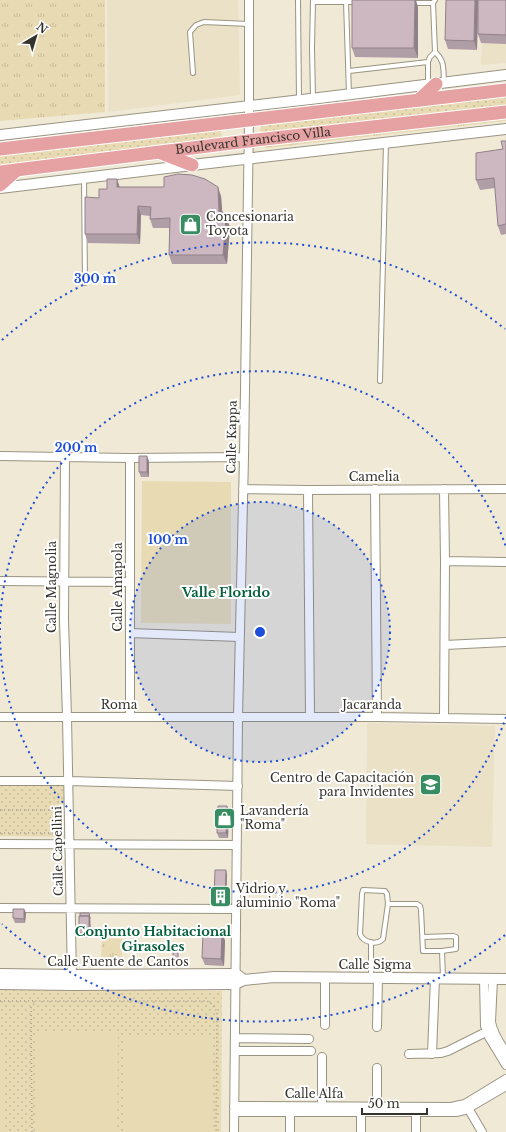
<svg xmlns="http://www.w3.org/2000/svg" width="506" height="1132" viewBox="0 0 506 1132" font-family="'Libre Baskerville',serif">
	<defs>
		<pattern id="grass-tufts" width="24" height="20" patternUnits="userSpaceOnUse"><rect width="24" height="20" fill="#e8dbb3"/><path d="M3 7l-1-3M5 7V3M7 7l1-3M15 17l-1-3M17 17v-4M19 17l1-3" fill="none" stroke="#c8bc9a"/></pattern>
		<pattern id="park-dots" width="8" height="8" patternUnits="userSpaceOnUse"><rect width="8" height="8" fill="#e8dbb3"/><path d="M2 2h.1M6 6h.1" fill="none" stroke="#c8bc9a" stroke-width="1.8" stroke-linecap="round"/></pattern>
	</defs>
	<rect width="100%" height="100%" fill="#efe9d6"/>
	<path fill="#eae1c6" d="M107 0H238L240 95 108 112Z
		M484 0H506V63L481 65Z
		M367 723 495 726 492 847 366 844Z"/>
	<path fill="url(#grass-tufts)" d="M0 0H105V112L0 121Z
		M506 115V121L267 148 264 147 263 145Z
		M102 938 122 939V963H101Z"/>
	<path fill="url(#park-dots)" d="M506 92V106L265 134 260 131V128L264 124 321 119 387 106Z
		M220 128 222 138 171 143 112 154 0 167V153Z
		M0 783 66 784V837L0 836Z
		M0 988 222 991 221 1132H0Z"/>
	<path fill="#e8dbb3" d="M142 481 231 482V624L141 623Z
		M37 1032 118 1033 117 1132H36Z
		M123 1035 212 1036V1132H123Z
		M0 1036H5V1132H0Z"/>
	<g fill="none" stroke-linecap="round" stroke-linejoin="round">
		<defs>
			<path id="service" d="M298 0 299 100
				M313 0 312 48 313 98
				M313 2H356
				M346 2 349 94
				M411 3H433L435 0
				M433 3 435 52C445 61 443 68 444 81
				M349 71 428 62
				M193 73 190 32 196 25 204 22 249 24
				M428 85V62L430 57 435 52
				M84 178 85 283
				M380 381 386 143
				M363 890 385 891 387 894 388 904 383 939C376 946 363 942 360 934L362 894Z
				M388 904H417L420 906 421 910 423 951H442
				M423 937 453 936 456 937V949L442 951 443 978
				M371 978V942"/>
			<path id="minor" d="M0 456 130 458 244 457
				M65 457 64 620 67 717 72 980
				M130 458V717
				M243 489 308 490 506 489
				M375 489 377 717
				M444 489 445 561 444 718
				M308 490 310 717
				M445 561 506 562
				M0 581 130 582
				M130 633 239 637
				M445 645 506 642
				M0 717H377L506 719
				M0 781H69L238 786
				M0 844 236 845
				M0 908 236 909
				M325 977V1025
				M484 979 485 1026 489 1037 506 1065
				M493 979 491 1022C493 1034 500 1043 506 1053
				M377 1027 378 978
				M235 1038 309 1039
				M235 1051H311
				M409 1054 441 1053 448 1051 486 1032
				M432 1054 435 978
				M322 1057V1106
				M234 1106 451 1107 465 1104 506 1079
				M377 1106V1068
				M468 1108 482 1132
				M234 1112H456L465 1110 506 1086
				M361 1112V1132
				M416 1113V1132
				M234 1132 238 717 244 457 249 120V0
				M290 1132V1112"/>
			<path id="tertiary" d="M0 135 319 98 506 75
				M0 188 192 165 506 129
				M0 974 72 975 236 974 244 980
				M0 984 72 985 235 984 244 980 274 977 506 979"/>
			<g id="primary">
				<path d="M419 100 436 84"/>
				<path d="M0 149 506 90"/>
				<path d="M161 153 192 165"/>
				<path id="s1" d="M0 172 248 141 506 112"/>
				<path d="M0 185 17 170"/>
			</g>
		</defs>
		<use href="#service" stroke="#9a9482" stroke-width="6"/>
		<use href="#minor" stroke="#9a9482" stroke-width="10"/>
		<use href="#tertiary" stroke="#9a9482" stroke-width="12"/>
		<use href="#primary" stroke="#fff" stroke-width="15"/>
		<path stroke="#a29d8f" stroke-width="1.5" stroke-dasharray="1 3" stroke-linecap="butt" d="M0 810H60
			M0 833H62
			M0 1001H36
			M32 1132 31 1008 36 1001H207C213 1004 215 1007 217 1013L216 1132"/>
		<use href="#service" stroke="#fff" stroke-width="4"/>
		<use href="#minor" stroke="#fff" stroke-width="8"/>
		<use href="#tertiary" stroke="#fff" stroke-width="10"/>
		<use href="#primary" stroke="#e6a1a3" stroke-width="13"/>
	</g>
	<path fill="#b09ea7" d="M478 0 477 50 448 49 445 40Z
		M506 0V44L481 43 478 34Z
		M418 7V58L355 57 352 48Z
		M506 141V234L501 235 498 226 495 188 480 190 476 180 503 149Z
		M117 179 119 187 221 196 222 212H223L230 227 227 264H172L169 255V228H153L150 219V216L141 215 140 244 88 243 85 234 99 198 107 189Z
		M149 461V477H141L139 472Z
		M227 806 229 811 228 838H219L217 833Z
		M226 870 227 875 226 903H216L214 898Z
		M24 909 26 913 25 923H15L13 918Z
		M89 913 90 915 91 938H81L79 933Z
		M225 940 224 966 205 965 202 958Z
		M178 950V953L179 965H174L173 962Z"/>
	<path fill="#908188" d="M415 0H416L418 7V58L414 48Z
		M475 0H478L477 50 474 41Z
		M117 179 120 188 117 187Z
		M218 187 221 196 223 221 219 212Z
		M138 206 141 215 140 244 137 234Z
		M223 212 230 227 227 264 223 255Z
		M147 456 149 461V477L147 472Z
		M227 806 229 811 228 838 226 833Z
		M226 870 227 875 226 903 225 899Z
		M24 909 26 913 25 923 24 919Z
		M89 913 90 915 91 938 89 933Z
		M222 933 225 940 224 966 221 959Z"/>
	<path fill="#cdb8c2" stroke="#908188" d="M352 0H415L414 48H352Z
		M446 0H475L474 41 445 40Z
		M478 0H506V35L478 34Z
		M501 141H506V224L498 226 494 178 476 180V153L503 149Z
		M178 174 192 175 205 179 218 187 219 212H223V217L226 218 223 255H169L170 218 150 219 151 207 138 206 137 234H85V197L99 198V189H107V179H117V187H164V177Z
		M139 456H147V472H139Z
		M218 806H227L226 833H217Z
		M215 870H226L225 899 214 898Z
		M13 909H24V919L13 918Z
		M80 913H89L90 919 89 916H80Z
		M79 916H89V933H79Z
		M203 933H222L221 959 202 958Z
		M173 950H178V962H173Z"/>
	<circle cx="260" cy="632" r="130" fill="#1d4ed8" fill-opacity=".12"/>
	<g fill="none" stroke="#1d4ed8" stroke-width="2" stroke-dasharray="2 4">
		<circle cx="260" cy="632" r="130"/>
		<path d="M506 717A260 260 0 0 1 0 634M0 630A260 260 0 0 1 506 547"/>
		<path d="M505 935A390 390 0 0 1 2 924M2 340A390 390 0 0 1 505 329"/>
	</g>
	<defs>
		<symbol id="shop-square" viewBox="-11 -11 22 22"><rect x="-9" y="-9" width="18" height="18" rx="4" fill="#378d61" stroke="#fff"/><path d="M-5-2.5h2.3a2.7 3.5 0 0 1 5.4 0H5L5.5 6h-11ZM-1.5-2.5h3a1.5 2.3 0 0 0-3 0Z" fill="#fff"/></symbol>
		<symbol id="university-square" viewBox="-11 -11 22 22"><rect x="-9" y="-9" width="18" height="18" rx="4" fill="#378d61" stroke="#fff"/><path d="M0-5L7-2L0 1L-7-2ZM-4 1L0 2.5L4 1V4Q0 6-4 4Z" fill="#fff"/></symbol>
		<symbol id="building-square" viewBox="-11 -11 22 22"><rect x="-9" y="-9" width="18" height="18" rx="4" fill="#378d61" stroke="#fff"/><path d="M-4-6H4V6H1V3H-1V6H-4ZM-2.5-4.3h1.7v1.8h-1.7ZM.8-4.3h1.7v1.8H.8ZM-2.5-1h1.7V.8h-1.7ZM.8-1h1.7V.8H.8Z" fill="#fff"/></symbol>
	</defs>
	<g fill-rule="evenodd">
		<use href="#shop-square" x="178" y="212" width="25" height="25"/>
		<use href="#university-square" x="418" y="772" width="25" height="25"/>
		<use href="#shop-square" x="212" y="806" width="25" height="25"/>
		<use href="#building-square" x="208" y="884" width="25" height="25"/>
	</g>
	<g text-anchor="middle" stroke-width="4" stroke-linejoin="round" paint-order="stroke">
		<g font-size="12" fill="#36332c" stroke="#fff">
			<text dy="4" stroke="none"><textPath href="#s1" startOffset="255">Boulevard Francisco Villa</textPath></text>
			<text transform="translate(232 437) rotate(-89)" y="4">Calle Kappa</text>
			<text x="374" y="481">Camelia</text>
			<text transform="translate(52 587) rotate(-90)" y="4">Calle Magnolia</text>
			<text transform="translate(118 587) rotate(-90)" y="4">Calle Amapola</text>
			<text x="119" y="709">Roma</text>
			<text x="372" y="709">Jacaranda</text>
			<text transform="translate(58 851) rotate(-91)" y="4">Calle Capellini</text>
			<text x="118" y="966">Calle Fuente de Cantos</text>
			<text x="375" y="969">Calle Sigma</text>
			<text x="314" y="1098">Calle Alfa</text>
		</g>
		<g font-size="12" fill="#36332c" stroke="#fff" text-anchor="start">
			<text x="206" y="221">Concesionaria<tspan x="206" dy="14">Toyota</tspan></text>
			<text x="414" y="782" text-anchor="end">Centro de Capacitación<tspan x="414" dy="14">para Invidentes</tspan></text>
			<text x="240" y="815">Lavandería<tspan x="240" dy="14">"Roma"</tspan></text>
			<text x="236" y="893">Vidrio y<tspan x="236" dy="14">aluminio "Roma"</tspan></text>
		</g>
		<g font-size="13" font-weight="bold" fill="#03603a" stroke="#fff">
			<text x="226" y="597">Valle Florido</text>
			<text x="153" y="936">Conjunto Habitacional<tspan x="153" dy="15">Girasoles</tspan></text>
		</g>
	</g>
	<circle cx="260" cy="632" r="6" fill="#1d4ed8" stroke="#fff" stroke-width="2"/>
	<g font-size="12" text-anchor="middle" font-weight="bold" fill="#1d4ed8" stroke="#fff" stroke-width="4" stroke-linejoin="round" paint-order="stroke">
		<text x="95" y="283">300 m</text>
		<text x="76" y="452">200 m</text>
		<text x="168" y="544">100 m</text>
	</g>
	<g transform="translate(36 36) rotate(38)" stroke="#ffffff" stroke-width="3" paint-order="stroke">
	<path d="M0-3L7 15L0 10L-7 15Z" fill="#36332c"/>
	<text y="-6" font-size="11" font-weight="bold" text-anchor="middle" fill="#36332c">N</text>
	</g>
	<path d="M362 1108v6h65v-6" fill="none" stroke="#36332c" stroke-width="2"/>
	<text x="368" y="1108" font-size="12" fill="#36332c" stroke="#ffffff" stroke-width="3" paint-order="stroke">50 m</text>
</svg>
